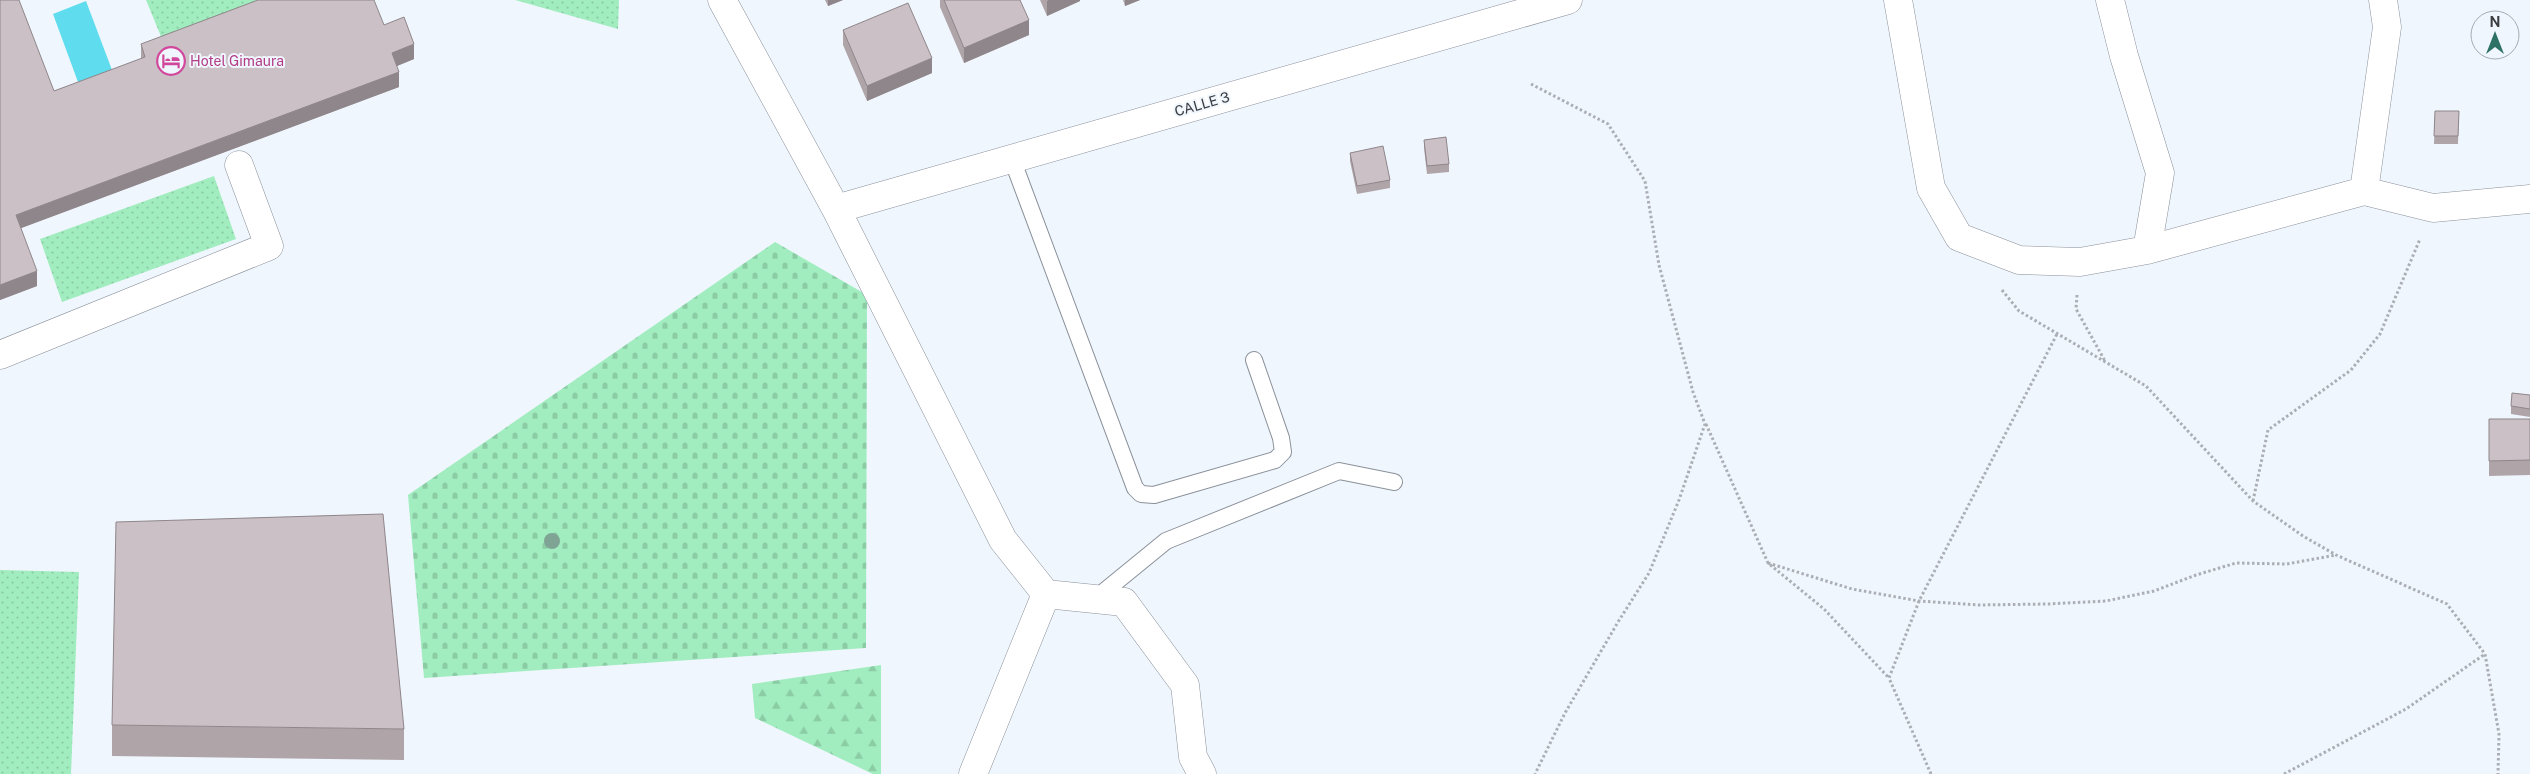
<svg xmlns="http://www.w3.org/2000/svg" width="2530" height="774" viewBox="0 0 2530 774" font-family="'Public Sans',sans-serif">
	<defs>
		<pattern id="grass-dots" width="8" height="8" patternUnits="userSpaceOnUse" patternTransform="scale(1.25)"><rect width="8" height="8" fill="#a1edbf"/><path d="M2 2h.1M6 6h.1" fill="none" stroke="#8bcca5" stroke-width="1.8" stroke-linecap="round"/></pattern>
		<pattern id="forest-firs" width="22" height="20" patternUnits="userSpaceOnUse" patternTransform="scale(1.25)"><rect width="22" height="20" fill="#a1edbf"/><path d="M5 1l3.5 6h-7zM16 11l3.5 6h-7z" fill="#8bcca5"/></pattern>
		<pattern id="cemetery-stones" width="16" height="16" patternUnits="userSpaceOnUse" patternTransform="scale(1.25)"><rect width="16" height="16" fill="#a1edbf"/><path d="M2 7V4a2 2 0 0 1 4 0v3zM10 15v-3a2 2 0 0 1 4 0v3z" fill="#8bcca5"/></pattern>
	</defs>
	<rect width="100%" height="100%" fill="#f0f6fd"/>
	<path fill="url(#grass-dots)" d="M146 0H282L171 61Z
		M515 0H619L618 29Z
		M214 176 236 239 62 302 40 239Z
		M0 570 79 572 71 774H0Z"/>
	<path fill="url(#forest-firs)" d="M881 665V774H873L755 718 752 684Z"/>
	<path fill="url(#cemetery-stones)" d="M775 242 867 295 866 648 424 678 408 495Z"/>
	<path fill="#5fdced" d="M86 1 112 70 78 82 53 14Z"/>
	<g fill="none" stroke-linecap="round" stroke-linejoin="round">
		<defs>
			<path id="service" d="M1012 159 1135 488 1141 494 1154 495 1275 460 1283 452 1281 438 1254 360
				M1095 599 1166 541 1339 471 1394 482"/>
			<path id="minor" d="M722 0 836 209 1003 540 1046 594 1124 602 1185 685 1193 757 1202 774
				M1898 0 1931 188 1959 237 2019 260 2080 262 2147 250 2364 191 2387 27 2383 0
				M2110 0 2124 56 2160 173 2147 250
				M2364 191 2433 208 2530 199
				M836 209 1568 0
				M0 355 269 246 239 165
				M973 774 1046 594"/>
		</defs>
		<use href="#service" stroke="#8b919a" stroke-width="18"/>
		<use href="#minor" stroke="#8b919a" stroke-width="29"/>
		<path stroke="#abafb5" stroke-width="3" stroke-dasharray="2.5 2.5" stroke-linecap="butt" d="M1531 84 1608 124 1645 181 1659 265 1693 392 1705 424 1679 500 1649 573 1618 622 1565 713 1535 774
			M2002 290 2019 311 2146 386 2253 501 2303 536 2336 555 2447 604 2485 654 2499 734 2498 774
			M2077 295 2076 309 2105 361
			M1706 424 1768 563 1824 609 1889 678
			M2253 501 2268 430 2351 370 2380 334 2420 239
			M1768 563 1852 589 1919 601 1979 605 2048 604 2106 601 2154 591 2196 575 2236 563 2287 564 2336 555
			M1931 774 1889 678 1919 601 2057 334
			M2284 774 2406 709 2485 654"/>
		<use href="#service" stroke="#fff" stroke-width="16"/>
		<use href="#minor" stroke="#fff" stroke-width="28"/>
	</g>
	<circle fill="#7fa495" cx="552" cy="541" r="8"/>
	<path fill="#afa5a9" d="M825 0H843L828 6Z
		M940 0H1020L1029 35 964 63 940 7Z
		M1040 0H1080V1L1047 16Z
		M1123 0H1140L1125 6Z
		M384 25 414 59 397 66 399 87 21 228 37 286 0 300 54 91 141 59V44Z
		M843 30 932 73 867 101 843 45Z
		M2435 111H2459L2458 144H2434Z
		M1424 140 1449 164V172L1427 174 1424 148Z
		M1350 153 1390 180V188L1357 194 1350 161Z
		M2530 395V417L2511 414V406Z
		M2489 419H2530V475L2489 476Z
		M112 725 404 729V760L112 756Z"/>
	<path fill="#8e868a" d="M828 0H843L828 6Z
		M1049 0H1080V1L1047 16V1Z
		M1125 0H1140L1125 6Z
		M1029 20V35L964 63V48Z
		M414 44V59L392 68V53Z
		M932 58V73L867 101V86Z
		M399 72V87L16 230V215Z
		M37 271V286L0 300V285Z"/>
	<path fill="#cbc0c5" stroke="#8e868a" d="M0 0H19L54 91 145 57 141 44 258 0H374L384 25 404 17 414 44 392 53 399 72 16 215 37 271 0 285Z
		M944 0H1020L1029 20 964 48Z
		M908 3 932 58 867 86 843 30Z
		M2435 111H2459L2458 136H2434Z
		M1446 137 1449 164 1427 166 1424 140Z
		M1383 146 1390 180 1357 186 1350 153Z
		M2512 393 2530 395V409L2511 406Z
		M2489 419H2530V460L2489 461Z
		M383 514 404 729 112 725 116 522Z"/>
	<defs>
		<symbol id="hotel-ring" viewBox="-11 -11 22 22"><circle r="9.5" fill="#f0f6fd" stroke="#d1479c" stroke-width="1.5"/><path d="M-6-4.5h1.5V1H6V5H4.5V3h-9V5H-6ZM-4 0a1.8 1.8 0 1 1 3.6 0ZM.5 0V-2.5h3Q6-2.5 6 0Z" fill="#d1479c"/></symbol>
	</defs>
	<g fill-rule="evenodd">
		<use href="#hotel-ring" x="155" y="45" width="32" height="32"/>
	</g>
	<g text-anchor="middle" stroke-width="4" stroke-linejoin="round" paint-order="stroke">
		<g font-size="14" fill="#b23c85" stroke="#f0f6fd" text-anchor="start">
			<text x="190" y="66">Hotel Gimaura</text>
		</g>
		<g font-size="14" fill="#3a3c40" stroke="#f0f6fd">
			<text transform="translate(1202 104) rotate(-16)" y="5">CALLE 3</text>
		</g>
	</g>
	<g transform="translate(2495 35)"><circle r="24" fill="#f0f6fd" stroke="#a7acb1"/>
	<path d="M0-4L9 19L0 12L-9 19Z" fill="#2e7265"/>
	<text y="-8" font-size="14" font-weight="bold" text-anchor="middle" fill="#3a3c40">N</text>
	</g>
</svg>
